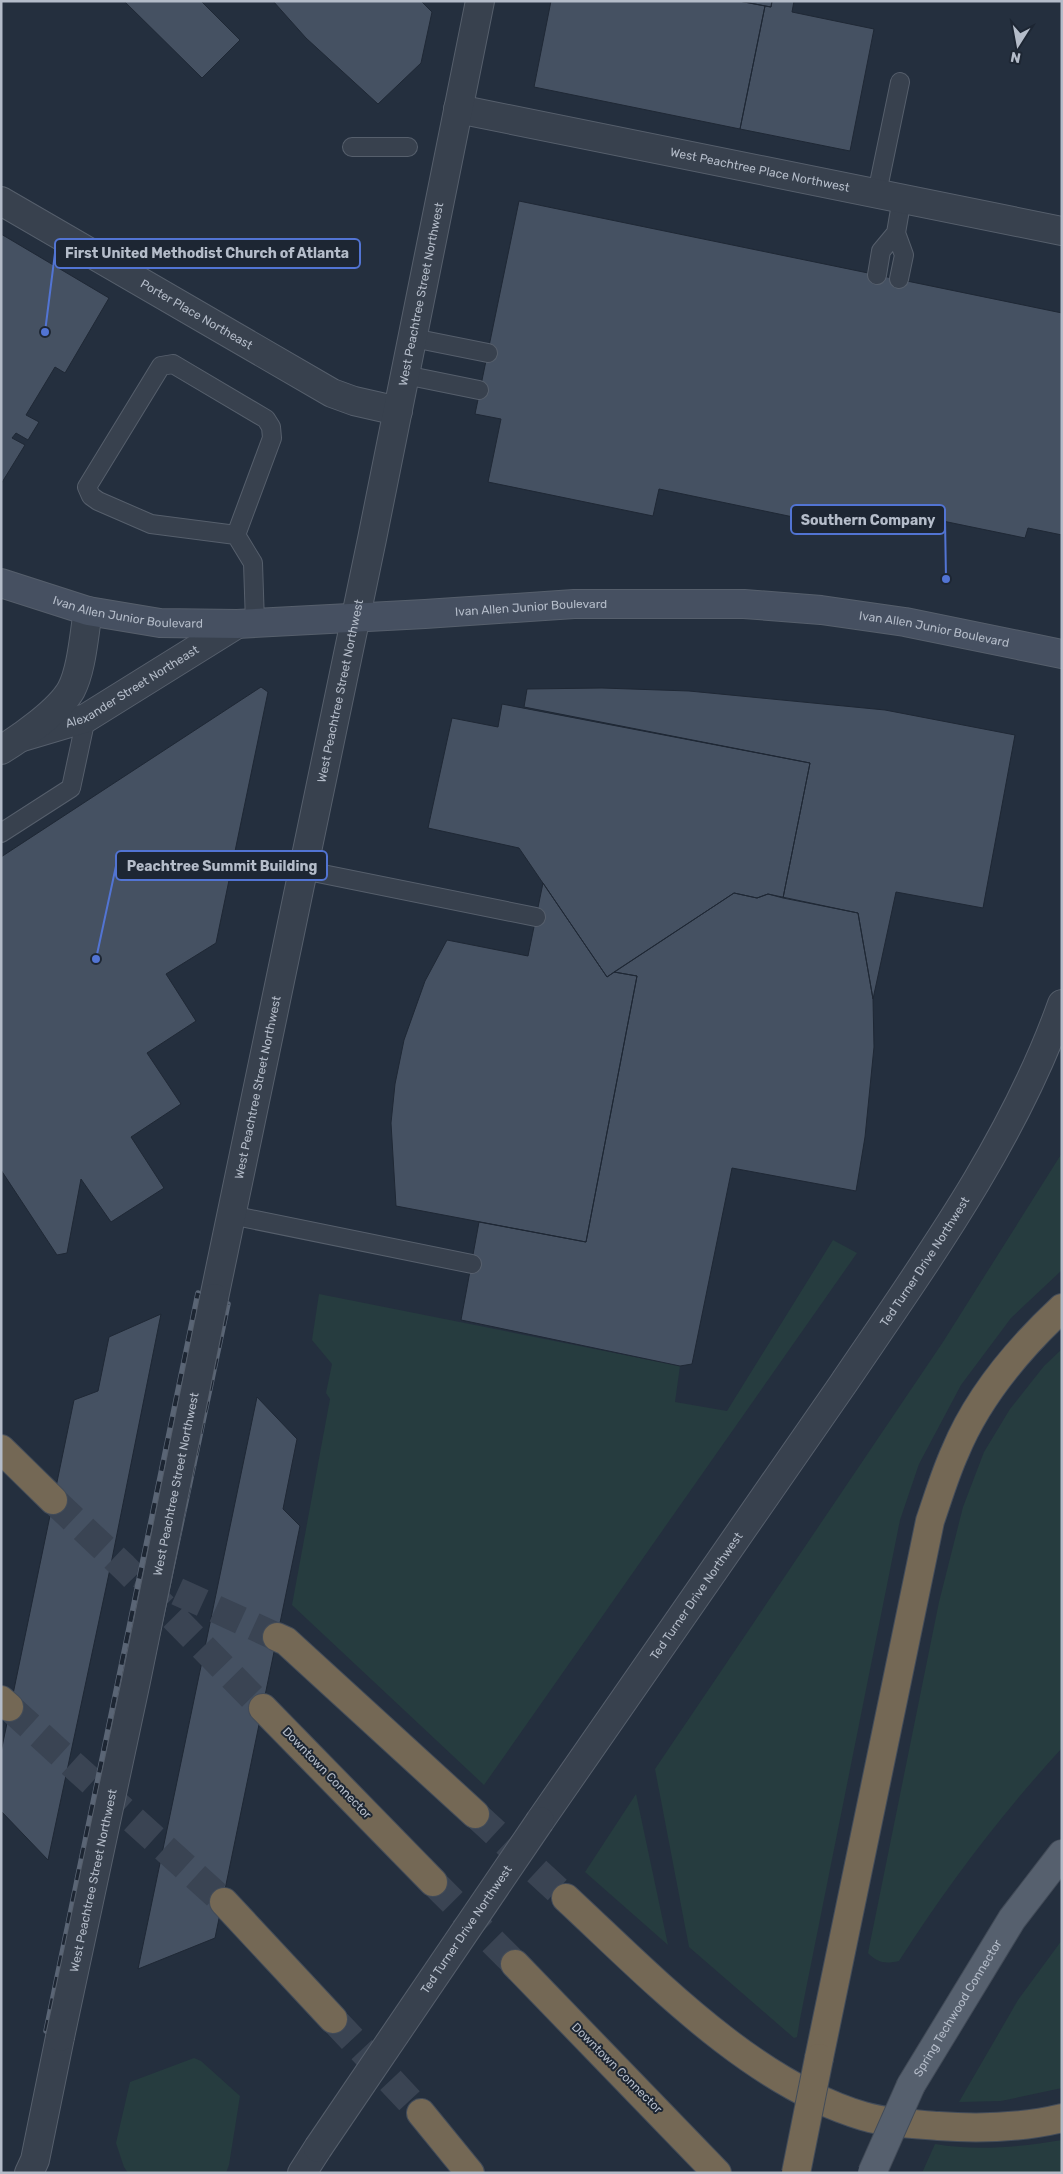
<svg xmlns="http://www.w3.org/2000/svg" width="1063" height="2174" viewBox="0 0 1063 2174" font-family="Rubik,sans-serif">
	<rect width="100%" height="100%" fill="#242f3e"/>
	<path fill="#263c3f" d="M1062 1153V1270L1011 1318 961 1385 919 1464 900 1520 800 2019 797 2037 794 2038 689 1947 655 1769 943 1342Z
		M833 1240 857 1253 484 1785 292 1605 330 1399 326 1393 332 1364 312 1340 319 1294 680 1366 675 1402 727 1411Z
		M1062 1349V1748C999 1817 949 1883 899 1961 885 1964 878 1963 868 1953L939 1602 963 1507 984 1452 1010 1409 1044 1366Z
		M636 1794 668 1945 585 1872Z
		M1062 1940V2088L1001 2101 959 2102 1018 2000Z
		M194 2058 201 2061 240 2096 229 2165 226 2173H128L124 2167 116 2143 130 2082Z
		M1062 2140V2173H922L935 2144C976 2151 1021 2147 1062 2140Z"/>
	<path fill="#455162" stroke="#1f2835" d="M124 1H201L240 40 202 78Z
		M273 1H421L432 12 421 63 378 104 306 38Z
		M551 1H739L765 6 740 129 534 87Z
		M739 1H772L771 7Z
		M772 1H794L792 12 874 29 850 151 740 129 765 6 771 7Z
		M519 201 1062 313V535L1028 528 1025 538 870 506 865 532 659 489 653 516 488 482 501 419 475 414Z
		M1 234 109 298 65 373 55 367 26 415 39 422 28 440 16 433 12 438 25 445 1 484Z
		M261 687 268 692 216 943 166 974 196 1021 147 1053 181 1104 131 1137 164 1188 111 1222 81 1179 67 1253 57 1255 1 1170V857Z
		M602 688 689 691 885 710 1015 735 983 908 896 892 873 999 858 913 783 898 810 763 524 707 527 689Z
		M502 704 810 763 783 898 768 894 757 898 734 893 607 977 519 848 428 828 452 718 498 727Z
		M543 883 607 977 614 972 637 976 586 1242 396 1206 391 1123 395 1084 404 1040 425 981 447 940 528 956Z
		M734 893 757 898 768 894 858 913 873 999 874 1047 865 1137 856 1191 732 1168 692 1364 680 1366 461 1320 479 1222 586 1242 637 976 614 972Z
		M161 1314 110 1569 48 1860 1 1811V1752L74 1400 98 1391 109 1337Z
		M257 1397 297 1439 283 1509 300 1526 215 1938 138 1969Z"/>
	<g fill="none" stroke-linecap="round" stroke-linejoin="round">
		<path stroke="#3a4453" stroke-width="28" stroke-dasharray="28 14" stroke-linecap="butt" d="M53 1500 124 1567 263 1708
			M139 1574 277 1637
			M9 1707 224 1902
			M475 1814 566 1898
			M433 1882 515 1964
			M333 2019 421 2113"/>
		<defs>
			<path id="service" d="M352 147H408
				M877 193 900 82
				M896 233 904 255 899 279
				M877 275 881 251 896 233 902 198
				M413 338 488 353
				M405 375 479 390
				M236 535 151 524 98 501 91 496 87 487 161 366 173 364 266 419 271 427 272 438 236 535 253 563 255 623
				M1 833 71 788 86 718
				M303 870 536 917
				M231 1215 472 1264"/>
			<g id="minor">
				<path id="s1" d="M458 109 1062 231"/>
				<path id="s2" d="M1 201 332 393 354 401 398 411"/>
				<path id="s3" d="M22 737 86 718 237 624"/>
				<path d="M1 750C22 737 59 711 71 690 82 669 84 634 88 611"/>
			</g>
			<g id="tertiary">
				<path id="s4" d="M214 1298 372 539 480 1"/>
				<path id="s5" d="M540 1821C641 1675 743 1530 843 1384 925 1263 1013 1142 1062 1004"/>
				<path d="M29 2173 35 2160 60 2037"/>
				<path d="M302 2173 318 2148"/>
			</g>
			<g id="secondary">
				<path id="s6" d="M1 583 88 611 160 623 237 624 425 614 574 604H744L821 610 905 622 1062 654"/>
			</g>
			<g id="primary">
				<path id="s7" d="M911 2085 1012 1919 1062 1854"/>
			</g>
			<path id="motorway" d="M1 1449 53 1500
				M277 1637 286 1641 475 1814
				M1 1700 9 1707
				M263 1708 433 1882
				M566 1898C650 1976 751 2083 863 2116 886 2123 913 2124 938 2126 980 2129 1021 2128 1062 2118
				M224 1902 333 2019
				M515 1964 717 2173
				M819 2058 930 1521C938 1498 945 1474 955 1452 978 1396 1018 1349 1062 1308
				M421 2113 470 2173"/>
		</defs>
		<use href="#service" stroke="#565f6c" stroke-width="20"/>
		<use href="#minor" stroke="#565f6c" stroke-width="30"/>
		<use href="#tertiary" stroke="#565f6c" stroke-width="30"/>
		<use href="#secondary" stroke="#565f6c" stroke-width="30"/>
		<use href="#primary" stroke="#414a57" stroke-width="30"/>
		<use href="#motorway" stroke="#434c59" stroke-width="30"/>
		<use href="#service" stroke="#38414e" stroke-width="18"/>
		<use href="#minor" stroke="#38414e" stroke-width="28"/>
		<use href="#tertiary" stroke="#38414e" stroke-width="28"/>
		<use href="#secondary" stroke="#465061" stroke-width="28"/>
		<use href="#primary" stroke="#56606e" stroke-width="28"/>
		<use href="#motorway" stroke="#746855" stroke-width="28"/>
		<defs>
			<path id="rail" d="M46 2031 198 1293
				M72 2036 228 1304"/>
		</defs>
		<use href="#rail" stroke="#5a6575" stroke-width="5.5"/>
		<use href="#rail" stroke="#1d2633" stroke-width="4" stroke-dasharray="11" stroke-linecap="butt"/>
		<defs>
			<g id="tertiary-bridge">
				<path id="s8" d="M60 2037 136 1681 214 1298"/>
				<path id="s9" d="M318 2148 540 1821"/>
			</g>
			<path id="primary-bridge" d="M872 2173 911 2085"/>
			<path id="motorway-bridge" d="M796 2173 819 2058"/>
		</defs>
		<use href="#tertiary-bridge" stroke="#565f6c" stroke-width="30" stroke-linecap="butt"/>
		<use href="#primary-bridge" stroke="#414a57" stroke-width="30" stroke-linecap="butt"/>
		<use href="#motorway-bridge" stroke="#434c59" stroke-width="30" stroke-linecap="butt"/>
		<use href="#tertiary-bridge" stroke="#38414e" stroke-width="28"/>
		<use href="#primary-bridge" stroke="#56606e" stroke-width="28"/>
		<use href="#motorway-bridge" stroke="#746855" stroke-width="28"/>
	</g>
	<g text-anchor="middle" stroke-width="4" stroke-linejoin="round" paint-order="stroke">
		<g font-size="12" fill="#b4bcc9" stroke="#1d2633">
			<text dy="4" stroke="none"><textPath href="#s1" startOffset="308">West Peachtree Place Northwest</textPath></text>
			<text dy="4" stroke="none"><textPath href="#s4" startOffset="1025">West Peachtree Street Northwest</textPath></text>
			<text dy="4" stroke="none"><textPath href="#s2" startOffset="226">Porter Place Northeast</textPath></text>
			<text dy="4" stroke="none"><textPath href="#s6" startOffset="536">Ivan Allen Junior Boulevard</textPath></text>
			<text dy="4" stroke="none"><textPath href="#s6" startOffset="131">Ivan Allen Junior Boulevard</textPath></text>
			<text dy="4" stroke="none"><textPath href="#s6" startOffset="941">Ivan Allen Junior Boulevard</textPath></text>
			<text dy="4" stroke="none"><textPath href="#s3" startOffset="122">Alexander Street Northeast</textPath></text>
			<text dy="4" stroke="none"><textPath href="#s4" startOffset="620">West Peachtree Street Northwest</textPath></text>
			<text dy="4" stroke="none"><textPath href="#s4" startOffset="215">West Peachtree Street Northwest</textPath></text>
			<text dy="4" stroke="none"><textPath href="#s5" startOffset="679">Ted Turner Drive Northwest</textPath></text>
			<text dy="4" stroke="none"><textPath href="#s8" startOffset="565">West Peachtree Street Northwest</textPath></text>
			<text dy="4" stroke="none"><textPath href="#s5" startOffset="274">Ted Turner Drive Northwest</textPath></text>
			<text transform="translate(327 1773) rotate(46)" y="4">Downtown Connector</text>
			<text dy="4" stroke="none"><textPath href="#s8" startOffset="160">West Peachtree Street Northwest</textPath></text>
			<text dy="4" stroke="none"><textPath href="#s9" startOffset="264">Ted Turner Drive Northwest</textPath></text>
			<text dy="4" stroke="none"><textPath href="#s7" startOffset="90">Spring Techwood Connector</textPath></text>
			<text transform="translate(617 2068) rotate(45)" y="4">Downtown Connector</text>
		</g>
	</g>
	<path fill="none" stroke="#5274d3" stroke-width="2" d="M45 332L55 253M946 579L945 520M96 959L116 866"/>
	<g fill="#5274d3" stroke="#1d2633" stroke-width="2">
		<circle cx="45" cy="332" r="5"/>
		<circle cx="946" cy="579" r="5"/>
		<circle cx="96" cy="959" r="5"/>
	</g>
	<g fill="#1d2633" stroke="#5274d3" stroke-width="2">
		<rect x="55" y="239" width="305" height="29" rx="5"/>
		<rect x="791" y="505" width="154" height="29" rx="5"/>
		<rect x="116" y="851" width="211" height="29" rx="5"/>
	</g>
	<g font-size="14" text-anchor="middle" font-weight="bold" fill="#b4bcc9">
		<text x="207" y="258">First United Methodist Church of Atlanta</text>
		<text x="868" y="525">Southern Company</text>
		<text x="222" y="871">Peachtree Summit Building</text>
	</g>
	<rect width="1063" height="2174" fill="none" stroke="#b4bcc9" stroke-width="5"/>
	<g transform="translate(1018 45) rotate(191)" stroke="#1d2633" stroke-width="4" paint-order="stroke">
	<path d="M0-4L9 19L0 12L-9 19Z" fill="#b4bcc9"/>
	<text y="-8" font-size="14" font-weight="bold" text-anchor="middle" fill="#b4bcc9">N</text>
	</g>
</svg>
